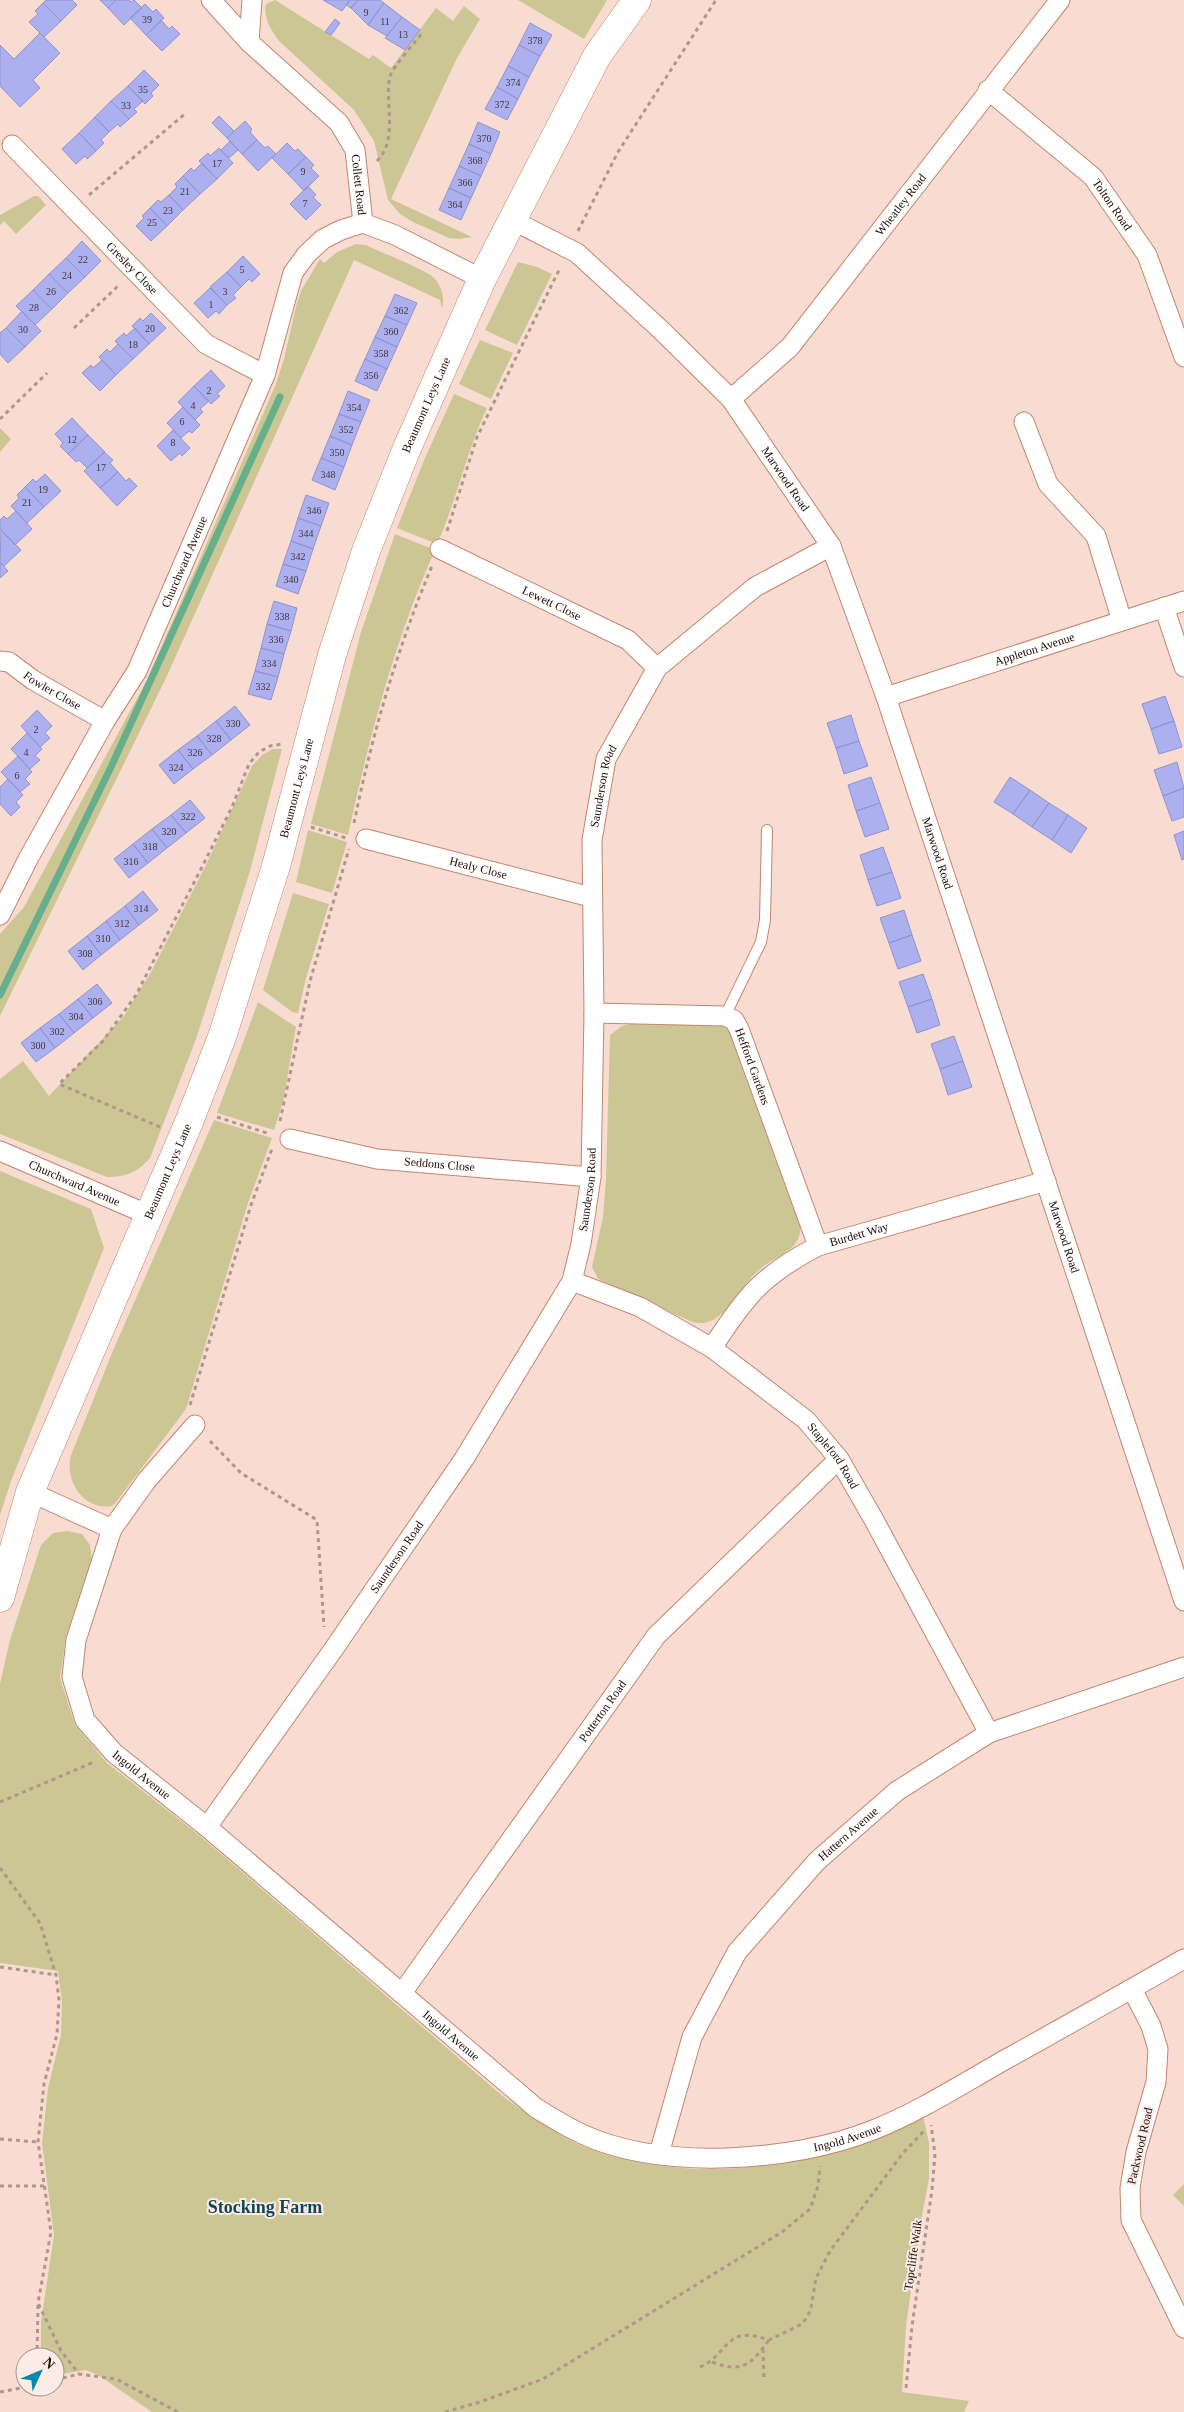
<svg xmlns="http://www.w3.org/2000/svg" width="1184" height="2412" viewBox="0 0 1184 2412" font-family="'Times New Roman',serif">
	<rect width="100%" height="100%" fill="#f8dcd1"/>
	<path fill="#ccc694" d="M275 0 369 59 373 55 391 68 436 8 453 21 464 6 480 19 457 58 391 199 472 237 459 239 449 238 413 222 400 214 388 200 374 141 354 110 279 41C271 30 263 18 266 4Z
		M518 0H607L584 39Z
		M34 196H38L46 205 16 234 4 221 0 225V215Z
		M356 244 366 245C382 253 420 267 433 277 442 285 445 299 442 309L440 300 354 260 166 678 0 1016V934L24 907 147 680 276 384 284 359 297 303 302 289 320 259 324 263 337 252Z
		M518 262 537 267 552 274 517 345 485 330Z
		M480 340 513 353 491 399 459 384Z
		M454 394 487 408C466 452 457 500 437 544L397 528 425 458Z
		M0 428 11 439 0 452Z
		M395 534 435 550C394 642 369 738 348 835L311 824 361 632Z
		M273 749H282L250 871 196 1039 150 1158C138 1172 126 1177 107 1177L0 1134V1079L23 1061 49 1096 124 1016 151 972 205 867 252 766 262 755Z
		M308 830 347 842 332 893 296 882Z
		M293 893 329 904 306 978 298 1013 292 1012 263 990Z
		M258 1002 296 1027 283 1102 274 1130 217 1113Z
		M630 1024 734 1026 800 1222C801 1230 800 1238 795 1244 786 1255 770 1260 760 1269 739 1286 722 1334 690 1321L598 1279 592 1267 603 1217 606 1179 610 1035 622 1026Z
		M214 1120 272 1138 248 1203 186 1409 117 1501 112 1506C84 1511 64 1481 71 1455L112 1353Z
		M0 1171 91 1209 104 1248 11 1481 0 1515Z
		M67 1531 82 1534 90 1545 92 1562 66 1636 60 1678 75 1725 107 1763 199 1835 505 2098C530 2115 557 2137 585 2147 661 2176 750 2175 827 2152 860 2143 891 2128 923 2116L929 2143V2179L920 2226 906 2326 902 2392 969 2401 964 2412H152L98 2375 86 2370 55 2375V2357H41V2322L54 2235 42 2143 48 2088 61 2035 62 2001 58 1971 0 1963V1684L10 1640 41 1545 53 1533Z
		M1184 2184V2206L1173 2195Z"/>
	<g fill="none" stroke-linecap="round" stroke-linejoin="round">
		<path stroke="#66af8c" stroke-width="7" d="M0 995 111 767 280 397"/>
	</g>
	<path fill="#adb0ef" stroke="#9093cd" d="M46 0H72L77 5 61 21 43 3Z
		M100 0H116L108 8Z
		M116 0H129L131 2 134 0 142 8 124 25 108 8Z
		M323 0H350L342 11Z
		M350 0H358L351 8 346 5Z
		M358 0H380L384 3 368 25 351 8Z
		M43 3 61 21 44 37 29 22 38 14 35 11Z
		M384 3 402 17 387 36 368 25Z
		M145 4 153 12 156 9 164 18 146 35 130 18Z
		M402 17 420 30 405 50 385 38Z
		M335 19 340 23 331 35 325 32Z
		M161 20 169 29 172 26 180 34 162 51 146 35Z
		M530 23 552 35 540 56 519 45Z
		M40 33 60 53 33 80 40 88 20 107 0 86V45L14 59Z
		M519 45 540 56 529 77 508 66Z
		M508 66 529 77 518 99 497 87Z
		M144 70 159 85 151 93 153 96 145 104 128 86Z
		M128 86 143 101 134 109 137 112 129 119 111 101Z
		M497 87 518 99 507 120 485 109Z
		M111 101 129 119 120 127 118 124 109 132 95 117Z
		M219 116 234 131 227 138 212 123Z
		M95 117 109 132 101 140 104 143 96 151 79 133Z
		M245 121 252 129 250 132 257 140 242 154 227 138Z
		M478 122 500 132 491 154 469 144Z
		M79 133 96 151 87 159 85 156 76 164 62 149Z
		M257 140 265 148 268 146 276 154 258 171 242 154Z
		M230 141 238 150 229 158 221 150Z
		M287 143 295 151 298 149 306 157 288 174 272 158Z
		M469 144 491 154 481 176 459 166Z
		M219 148 233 163 217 179 199 161 208 153 210 156Z
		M306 157 314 165 311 168 319 176 304 191 288 174Z
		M202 163 217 179 200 194 183 176 191 168 194 171Z
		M459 166 481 176 471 198 449 188Z
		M183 176 200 194 183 210 169 195 177 187 175 184Z
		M308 186 316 195 313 197 321 205 306 220 290 204Z
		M449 188 471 198 461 220 439 210Z
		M169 195 183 210 167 226 150 208 158 200 161 202Z
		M150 208 167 226 151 241 136 226 144 218 142 216Z
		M82 241 101 261 85 277 66 258Z
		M243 256 260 274 252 282 249 279 241 287 227 272Z
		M66 258 85 277 68 293 49 274Z
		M227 272 241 287 233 295 236 298 227 305 210 287Z
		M49 274 68 293 52 309 33 290Z
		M210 288 227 305 219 314 216 311 208 318 194 303Z
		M33 290 52 309 35 325 16 306Z
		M395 294 417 303 407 325 385 316Z
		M22 311 41 331 25 347 6 328Z
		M151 313 166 328 149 344 132 326 140 318 143 321Z
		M385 316 407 325 397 347 375 337Z
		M6 328 25 347 8 363 0 354V333Z
		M135 328 149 344 133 359 115 341 124 333 126 336Z
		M375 337 397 347 387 369 365 359Z
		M118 344 133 359 116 375 99 357 107 349 110 352Z
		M365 359 387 369 377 391 355 381Z
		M102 360 116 375 100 391 82 373 91 365 93 368Z
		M211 370 225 386 217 394 220 396 211 404 194 386Z
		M194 386 209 401 200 409 203 412 195 420 178 402Z
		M348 391 370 400 361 422 339 414Z
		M183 407 200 425 192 433 189 431 181 438 167 423Z
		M339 414 361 422 352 445 330 436Z
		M72 418 88 435 68 454 60 446 63 443 55 434Z
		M173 430 190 448 182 456 180 453 171 461 157 446Z
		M88 435 105 452 87 468 79 460 76 462 68 454Z
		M330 436 352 445 344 467 321 458Z
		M104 452 113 460 110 463 118 472 100 488 84 471Z
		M321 458 344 467 335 490 312 480Z
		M118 472 126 481 129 478 137 486 117 506 100 488Z
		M45 474 61 491 44 507 25 487 33 479 36 482Z
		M25 487 44 507 27 523 11 506 19 498 17 495Z
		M306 495 329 503 321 526 298 518Z
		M16 511 32 529 15 545 0 529V520L4 516 7 519Z
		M298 518 321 526 313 549 291 541Z
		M1 530 21 550 4 566 0 562Z
		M291 541 313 549 306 571 283 564Z
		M0 562 8 571 0 578Z
		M283 564 306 571 298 594 276 586Z
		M274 601 297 608 291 631 267 624Z
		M267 624 291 631 284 654 261 648Z
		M261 648 284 654 278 677 255 671Z
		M255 671 278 677 271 700 248 694Z
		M1165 696 1174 721 1151 729 1142 704Z
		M235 706 250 725 231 740 216 721Z
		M37 710 52 726 45 733 50 738 40 747 21 726Z
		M851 715 859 741 836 748 827 723Z
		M216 721 231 740 212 755 197 736Z
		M1174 721 1182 747 1159 754 1151 729Z
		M27 733 42 749 35 756 40 760 30 769 11 749Z
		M197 736 212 755 193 769 178 750Z
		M859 741 868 766 844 774 836 748Z
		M178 750 193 769 174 784 159 765Z
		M18 756 32 772 25 779 30 784 20 792 1 772Z
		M1177 762 1184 788 1163 796 1154 770Z
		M871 777 880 803 856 811 848 785Z
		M1010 777 1030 790 1013 814 994 802Z
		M8 779 23 795 16 802 20 807 11 816 0 804V787Z
		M1184 788V817L1172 821 1163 796Z
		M1030 790 1049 803 1032 827 1013 814Z
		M190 800 205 818 186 833 171 815Z
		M880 803 889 829 865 837 856 811Z
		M1049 803 1068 815 1052 840 1032 827Z
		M171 815 186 833 167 848 152 829Z
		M1068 815 1087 828 1071 853 1052 840Z
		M152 829 167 848 148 863 133 844Z
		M1184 831V859L1182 860 1174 835Z
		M133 844 148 863 129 878 114 859Z
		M883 847 892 872 868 880 860 855Z
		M892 872 901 898 877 906 868 880Z
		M143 891 158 910 139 925 125 906Z
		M125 906 139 925 120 940 106 921Z
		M904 910 912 935 889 943 880 918Z
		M106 921 120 940 101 955 87 936Z
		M912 935 921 961 898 969 889 943Z
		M87 936 101 955 83 970 68 951Z
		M923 974 932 999 908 1007 899 982Z
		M97 984 112 1003 93 1018 78 999Z
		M78 999 93 1018 74 1033 59 1014Z
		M932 999 940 1025 917 1033 908 1007Z
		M59 1014 74 1033 55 1048 40 1028Z
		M40 1028 55 1048 36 1062 21 1043Z
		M954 1036 963 1061 940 1069 931 1044Z
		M963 1061 972 1087 948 1095 940 1069Z"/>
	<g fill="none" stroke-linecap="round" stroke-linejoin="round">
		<defs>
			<path id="lane" d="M725 1016 761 942 765 920 767 830"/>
			<g id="street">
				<path id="s1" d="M211 0 249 42 339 123 355 150 363 223 395 235 482 279"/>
				<path d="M249 42 252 0"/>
				<path id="s2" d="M988 90 1093 177 1147 255 1184 357"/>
				<path id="s3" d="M12 145 206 344 265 375"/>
				<path id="s4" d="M512 220 577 253 661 330 731 399 831 546 886 697 1184 1601"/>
				<path id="s5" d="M731 399 790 347 1060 0"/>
				<path d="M1024 422 1048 484 1096 536 1122 621"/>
				<path id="s6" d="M440 549 628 640 657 668"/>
				<path d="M1164 607 1184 667"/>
				<path id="s7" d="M0 661 9 662 33 680 105 721"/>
				<path id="s8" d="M886 697 1184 601"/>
				<path id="s9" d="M366 839 591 897"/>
				<path id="s10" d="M0 915 28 859 105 721 137 671 265 375 293 273 306 255 323 239 341 230 363 223"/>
				<path id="s11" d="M594 1013 725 1016 734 1020 739 1029 818 1246"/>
				<path id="s12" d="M290 1139 377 1159 591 1177"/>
				<path id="s13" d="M0 1151 149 1215"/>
				<path id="s14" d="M572 1281 640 1307 712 1348 806 1420 839 1459 874 1520 989 1733"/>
				<path id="s15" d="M712 1348C745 1297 762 1275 818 1246L1046 1181"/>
				<path id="s16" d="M195 1425 147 1480 112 1529 76 1640 72 1677 85 1720 114 1753 207 1827 536 2108C551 2117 566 2127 582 2134 662 2171 793 2162 873 2130 921 2111 965 2082 1010 2057 1068 2025 1126 1992 1184 1959"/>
				<path d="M30 1492 112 1529"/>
				<path id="s17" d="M207 1827 333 1650 464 1459 572 1281 581 1244 591 1177 594 1013 592 840 606 759 657 668 755 587 831 546"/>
				<path d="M1132 1989 1151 2026 1158 2049 1156 2082 1136 2152 1130 2188 1131 2220 1184 2328"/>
				<path id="s18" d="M402 1993 656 1636 839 1459"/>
				<path id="s19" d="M659 2154 692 2037 737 1952 817 1861 897 1791 989 1733 1184 1667"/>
			</g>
			<g id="secondary">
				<path id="s20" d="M0 1598 30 1492 189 1122 222 1037 276 866 332 655 366 551 407 448 482 279 597 56 637 0"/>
			</g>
		</defs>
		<use href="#lane" stroke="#c3846b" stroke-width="12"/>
		<use href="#street" stroke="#c3846b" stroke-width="21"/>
		<use href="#secondary" stroke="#c3846b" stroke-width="29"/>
		<path stroke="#b0958c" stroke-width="3" stroke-dasharray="4 4" stroke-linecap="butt" d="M377 161C399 139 384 103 390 76 393 67 416 41 423 32
			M89 195 186 113
			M578 231 618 152 716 0
			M74 328 120 284
			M0 419 47 373
			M447 531 477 437 560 268
			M354 823C372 735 397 649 432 566
			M311 827 346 838
			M217 1117 270 1134
			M280 1121 310 981 349 849
			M160 1127 59 1084 103 1041 136 995 202 867 232 807 249 764 259 752 270 746 282 744
			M190 1405 251 1205 272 1149
			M210 1441 241 1473 317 1520 324 1627
			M0 1802 94 1762
			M0 1868 40 1923 56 1975 59 2000 57 2034 44 2084 38 2142 51 2232 38 2303 61 2351 79 2374
			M0 1967 56 1975
			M0 2139 38 2142
			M0 2186H45
			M763 2349 764 2380
			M37 2357 38 2305
			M712 2362C743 2374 751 2364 769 2340
			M700 2367C731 2353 724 2324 769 2340L800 2325 807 2318 811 2308 816 2278 830 2251 903 2153 924 2131
			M55 2380 79 2374 116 2379 178 2412
			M906 2388 912 2326 932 2190 935 2154 931 2125
			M0 2392 26 2387
			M445 2412 480 2402 543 2379 782 2232 810 2209 818 2186 820 2166"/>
		<use href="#lane" stroke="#fff" stroke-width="10"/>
		<use href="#street" stroke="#fff" stroke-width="19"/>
		<use href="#secondary" stroke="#fff" stroke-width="28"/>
	</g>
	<g text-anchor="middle" stroke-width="4" stroke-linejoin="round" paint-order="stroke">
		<g font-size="10" fill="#44343e">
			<text x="366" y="16">9</text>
			<text x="147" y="23">39</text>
			<text x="385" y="25">11</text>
			<text x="403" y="38">13</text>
			<text x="535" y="44">378</text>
			<text x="513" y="86">374</text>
			<text x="143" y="93">35</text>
			<text x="502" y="108">372</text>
			<text x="126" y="109">33</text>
			<text x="484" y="142">370</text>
			<text x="475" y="164">368</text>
			<text x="217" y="167">17</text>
			<text x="303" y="175">9</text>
			<text x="465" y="186">366</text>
			<text x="185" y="195">21</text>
			<text x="305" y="207">7</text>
			<text x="455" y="208">364</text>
			<text x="168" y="214">23</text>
			<text x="152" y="226">25</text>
			<text x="83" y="263">22</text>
			<text x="242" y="273">5</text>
			<text x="67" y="279">24</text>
			<text x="51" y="295">26</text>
			<text x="225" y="295">3</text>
			<text x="211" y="308">1</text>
			<text x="34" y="311">28</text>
			<text x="401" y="314">362</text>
			<text x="150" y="332">20</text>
			<text x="23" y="333">30</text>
			<text x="391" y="335">360</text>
			<text x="133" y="348">18</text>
			<text x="381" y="357">358</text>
			<text x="371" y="379">356</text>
			<text x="209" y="394">2</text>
			<text x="193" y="409">4</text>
			<text x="354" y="411">354</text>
			<text x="182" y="425">6</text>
			<text x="346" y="433">352</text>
			<text x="72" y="443">12</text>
			<text x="173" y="446">8</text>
			<text x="337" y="456">350</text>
			<text x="101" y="471">17</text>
			<text x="328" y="478">348</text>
			<text x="43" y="493">19</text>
			<text x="27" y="506">21</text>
			<text x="314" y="514">346</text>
			<text x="306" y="537">344</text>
			<text x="298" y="560">342</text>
			<text x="291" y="583">340</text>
			<text x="282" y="620">338</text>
			<text x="276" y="643">336</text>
			<text x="269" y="667">334</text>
			<text x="263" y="690">332</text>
			<text x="233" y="727">330</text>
			<text x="36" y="733">2</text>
			<text x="214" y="742">328</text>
			<text x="26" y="756">4</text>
			<text x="195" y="756">326</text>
			<text x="176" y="771">324</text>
			<text x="17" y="779">6</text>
			<text x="188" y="820">322</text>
			<text x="169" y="835">320</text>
			<text x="150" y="850">318</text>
			<text x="131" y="865">316</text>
			<text x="141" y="912">314</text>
			<text x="122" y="927">312</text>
			<text x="103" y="942">310</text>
			<text x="85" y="957">308</text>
			<text x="95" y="1005">306</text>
			<text x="76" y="1020">304</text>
			<text x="57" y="1035">302</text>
			<text x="38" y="1049">300</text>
		</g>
		<g font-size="12" fill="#210a03" stroke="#fbece7">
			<text dy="4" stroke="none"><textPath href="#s1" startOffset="244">Collett Road</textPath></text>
			<text dy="4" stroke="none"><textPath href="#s5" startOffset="259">Wheatley Road</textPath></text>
			<text dy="4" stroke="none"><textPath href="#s2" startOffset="170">Tolton Road</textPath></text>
			<text dy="4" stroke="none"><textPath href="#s3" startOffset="172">Gresley Close</textPath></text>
			<text dy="4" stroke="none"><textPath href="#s20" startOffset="1269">Beaumont Leys Lane</textPath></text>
			<text dy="4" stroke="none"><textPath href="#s4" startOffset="382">Marwood Road</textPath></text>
			<text dy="4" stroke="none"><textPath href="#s10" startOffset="399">Churchward Avenue</textPath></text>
			<text dy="4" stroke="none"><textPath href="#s6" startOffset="124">Lewett Close</textPath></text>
			<text dy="4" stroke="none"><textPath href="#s8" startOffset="156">Appleton Avenue</textPath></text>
			<text dy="4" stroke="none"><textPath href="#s7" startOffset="61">Fowler Close</textPath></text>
			<text dy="4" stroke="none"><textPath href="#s17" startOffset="1155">Saunderson Road</textPath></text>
			<text dy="4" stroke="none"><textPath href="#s20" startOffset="864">Beaumont Leys Lane</textPath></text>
			<text dy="4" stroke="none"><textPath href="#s4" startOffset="788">Marwood Road</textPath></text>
			<text dy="4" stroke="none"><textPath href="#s9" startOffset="116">Healy Close</textPath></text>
			<text dy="4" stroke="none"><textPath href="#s11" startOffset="191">Hefford Gardens</textPath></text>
			<text dy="4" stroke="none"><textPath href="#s12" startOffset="152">Seddons Close</textPath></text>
			<text dy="4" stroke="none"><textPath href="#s20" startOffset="459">Beaumont Leys Lane</textPath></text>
			<text dy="4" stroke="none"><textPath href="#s13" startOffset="81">Churchward Avenue</textPath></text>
			<text dy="4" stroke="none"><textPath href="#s17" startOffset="750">Saunderson Road</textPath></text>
			<text dy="4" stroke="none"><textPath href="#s15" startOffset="192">Burdett Way</textPath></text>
			<text dy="4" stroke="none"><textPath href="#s4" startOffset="1192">Marwood Road</textPath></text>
			<text dy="4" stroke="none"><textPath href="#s14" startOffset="319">Stapleford Road</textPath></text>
			<text dy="4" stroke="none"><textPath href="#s17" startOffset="330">Saunderson Road</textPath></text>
			<text dy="4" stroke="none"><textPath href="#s18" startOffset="346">Potterton Road</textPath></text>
			<text dy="4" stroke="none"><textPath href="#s16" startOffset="411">Ingold Avenue</textPath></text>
			<text dy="4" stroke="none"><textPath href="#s19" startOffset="380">Hattern Avenue</textPath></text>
			<text dy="4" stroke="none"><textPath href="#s16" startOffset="816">Ingold Avenue</textPath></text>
			<text dy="4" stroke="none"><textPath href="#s16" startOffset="1251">Ingold Avenue</textPath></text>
			<text transform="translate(1140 2146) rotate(-77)" y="4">Packwood Road</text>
			<text transform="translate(913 2255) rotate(-82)" y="4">Topcliffe Walk</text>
		</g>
		<g font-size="18" font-weight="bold" fill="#114656" stroke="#fbece7">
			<text x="265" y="2213">Stocking Farm</text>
		</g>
	</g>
	<g transform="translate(40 2372) rotate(46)"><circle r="24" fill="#fbece7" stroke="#a4928c"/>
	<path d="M0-4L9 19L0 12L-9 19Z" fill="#038aaa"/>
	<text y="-8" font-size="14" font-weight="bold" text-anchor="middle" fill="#210a03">N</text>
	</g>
</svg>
